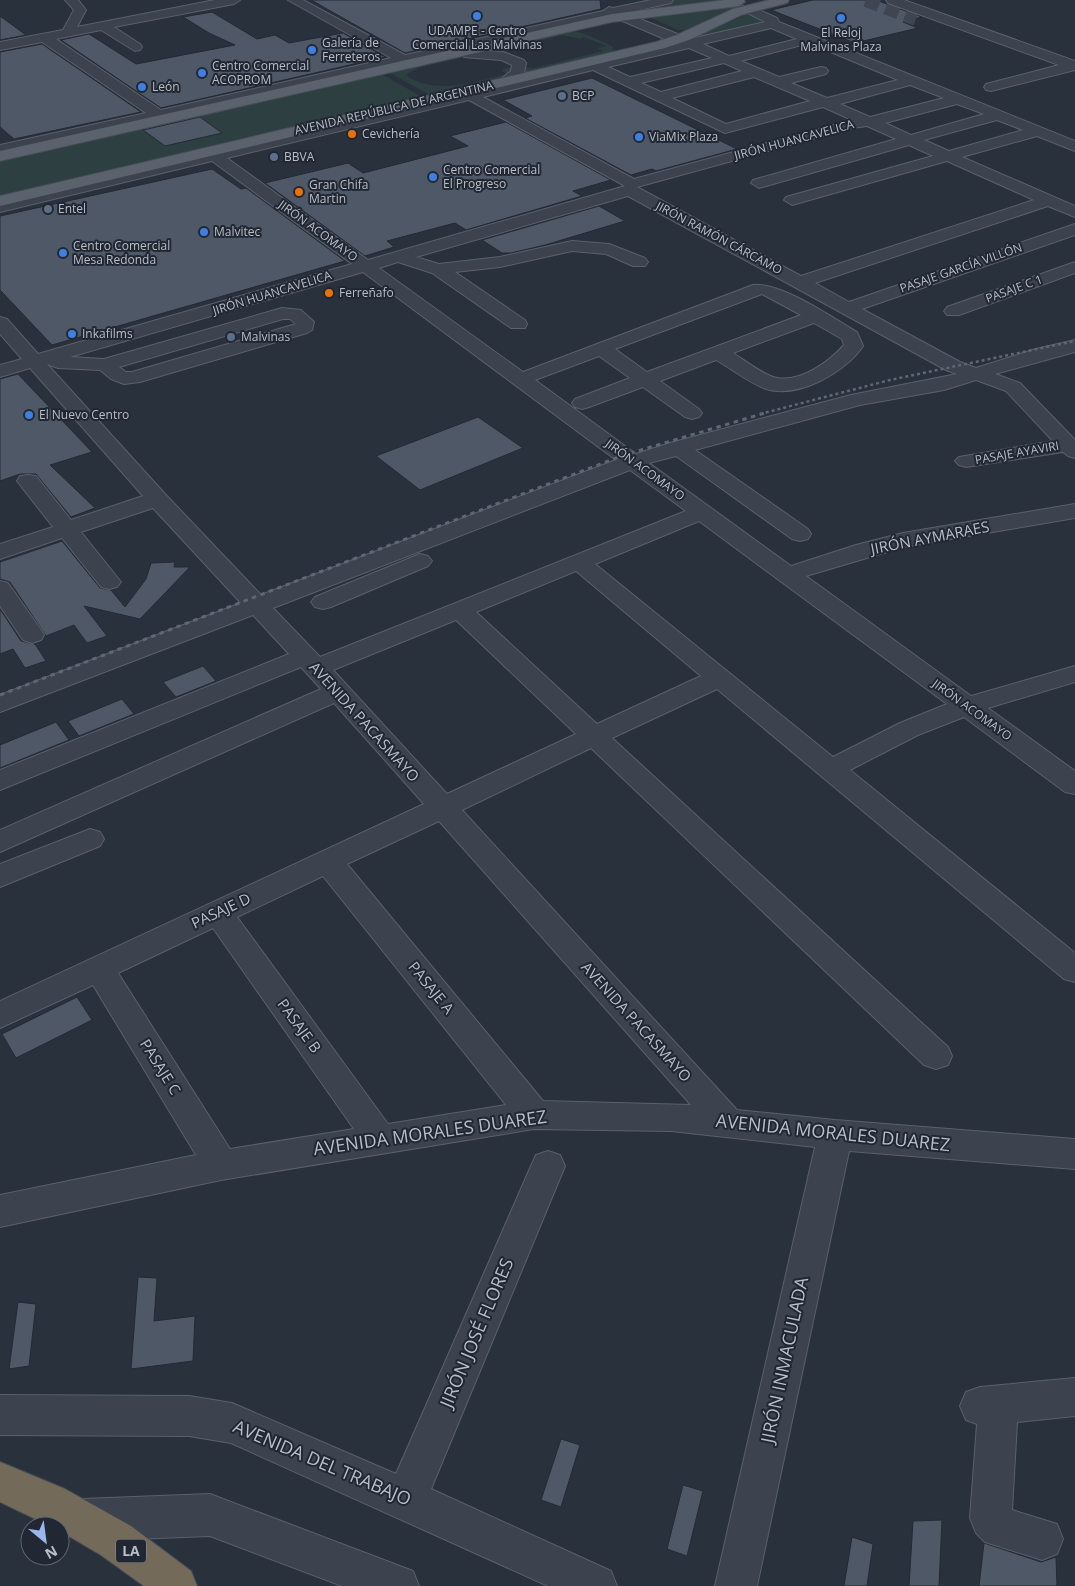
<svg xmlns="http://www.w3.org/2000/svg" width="1075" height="1586" viewBox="0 0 1075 1586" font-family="'Open Sans',sans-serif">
	<rect width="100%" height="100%" fill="#29313d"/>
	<path fill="#2d3f40" d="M671 0H726L640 9Z
		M748 5 686 30H678L651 18Z
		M747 14 768 22 703 39 698 36Z
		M572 31 583 33 612 46 614 51 524 73V67L535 68 603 51 597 48 607 46 583 37 581 39 562 35 504 50 509 52 482 53 483 50Z
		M469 56 418 68 407 74 408 77C440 95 473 82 507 74L502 71 503 69 513 67 510 75 430 95 388 72Z
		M380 73 422 97 0 197V160Z"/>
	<path fill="#4f5866" stroke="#232a35" d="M311 0H600L601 9 405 53Z
		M813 0H876L922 17 903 22 918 28 855 43 771 10Z
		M212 12 257 39 275 35 289 43 343 33 385 57 161 108 61 40 89 34 136 64 235 45 209 33 183 17Z
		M0 16 26 35 0 40Z
		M42 44 141 112 14 139 0 127V52Z
		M592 78 737 149 656 171 652 169 631 175 525 118 532 116 503 100Z
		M200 117 222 133 165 146 143 130Z
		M506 122 611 180 573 191 582 196 466 230 455 223 387 241 394 247 365 256 265 183 348 163 363 173 468 146 450 136Z
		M212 169 241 189 246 188 345 261 52 345 0 290V216Z
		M599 206 625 221 545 245 511 253H502L482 240Z
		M18 374 92 452 50 465 95 508 71 517 36 474H20L0 481V379Z
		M478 417 523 448 420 490 376 456Z
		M62 541 100 588 111 590 125 607 146 579 151 563 175 562 174 567H190L140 619 84 606 107 636 87 643 74 625 46 636 10 582 0 579V562Z
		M0 609 21 641 35 644 46 661 25 668 13 649 0 654Z
		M203 666 216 681 176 697 163 682Z
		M122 699 134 714 79 736 68 721Z
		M56 722 69 740 0 768V745Z
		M77 997 92 1020 16 1058 2 1034Z
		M138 1277 157 1278 154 1321 195 1316 193 1361 131 1369Z
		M18 1302 36 1304 29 1366 9 1369Z
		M561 1439 580 1445 561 1507 541 1500Z
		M683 1485 703 1491 687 1556 667 1549Z
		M942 1520 939 1586H909L913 1521Z
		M852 1537 873 1544 867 1586H844Z
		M984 1543 1041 1562 1056 1557 1057 1586H979Z"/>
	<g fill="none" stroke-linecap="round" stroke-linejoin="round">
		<path stroke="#3f4652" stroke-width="14" stroke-dasharray="14 7" stroke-linecap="butt" d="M866 0 916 19"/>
		<defs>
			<path id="minor" d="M65 0H78L86 10 77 27 215 0H240L234 4 114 27 140 44 142 47 140 50 135 51 101 30 56 39 161 110 391 58 288 0H303L405 55 603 11 609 7 613 8 651 0H673L671 3 625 13 690 39 765 22 740 9 742 6H750L777 18 779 22 1075 141V151L1037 136 962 157 1075 206V217L1048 206 815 283 849 302 1075 224V235L862 309 960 362 976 368 1036 349 1075 340V352L995 374 1020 383 1075 440V458L1068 456 1063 452 966 467 959 465 955 461 959 457 1053 441 1006 391 976 380 944 390 860 405 695 450 808 529 811 534 808 539 800 541 792 539 676 456 649 463 791 566 856 545 903 533 1075 504V518L904 547 806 576 971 696 1075 666V682L988 708 1075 771V794L1065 792 964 717 918 735 850 770 1075 953V982L1064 979 717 689 612 738 948 1047 952 1056 948 1065 936 1069 924 1065 591 748 462 810 737 1110 835 1120 1075 1139V1169L849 1151 757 1586H715L815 1147 671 1131 534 1129 221 1180 0 1227V1195L196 1155 93 985 0 1028V1001L424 804 334 703 0 852V830L321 689 301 667 0 790V770L289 654 253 615 0 712V695L241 603 153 508 81 532 121 582 117 587 109 589 101 587 62 538 0 559V544L53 527 17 481 20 476 28 475 36 476 71 520 143 496 30 368 0 377V365L22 359 0 334V317L7 319 38 354 352 264 212 161 0 212V202L499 85 497 82 511 71 512 65 501 60 464 57 462 54 464 51 469 50 503 52 524 60 526 63 524 73 515 81 674 43 611 16 415 61 417 63 415 66 410 67 401 64 170 116 172 119 170 122 165 123 156 119 0 155V145L146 113 42 42 0 50V42L63 30 74 10ZM771 28 797 39 729 56 703 44ZM809 43 898 80 827 98 791 83 826 74 828 71 826 68 821 67 779 77 741 61ZM689 48 712 58 630 77 608 67ZM724 63 742 71 661 92 641 83ZM593 70 725 133 823 107 852 120 634 179 483 97ZM754 77 810 101 726 124 672 98ZM910 85 944 98 870 117 840 104ZM469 100 625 186 368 260 227 158ZM957 104 984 114 911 135 885 123ZM997 120 1023 130 949 151 924 140ZM867 126 896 139 753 180 751 183 759 188 909 145 933 156 786 197 784 200 792 205 947 161 1034 200 801 276 637 187 852 128ZM628 196 946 370 957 374 851 395 670 443 636 454 535 380 599 356 630 378 575 399 572 403 575 407 582 409 589 407 643 387 685 417 692 419 699 417 702 413 699 409 660 381 716 360C732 369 749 383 766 389 798 399 846 372 863 346L857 332C831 317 782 282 753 285L523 372 379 268 398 262 432 273 511 328H525L527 324 525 320 455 272 500 267 572 251 606 254 633 266H645L648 262 645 258 609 244 572 241 500 257 439 264 416 257ZM363 272 616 460 261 595 165 494 47 364 58 368 100 370 111 379 124 384 140 382 307 333 312 330 314 322 301 310 282 308 104 359 70 357ZM762 294 801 315 647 372 615 349ZM283 319H290L296 324 132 372H126L119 367ZM814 323 842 339 844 345C829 362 801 382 777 378 765 376 744 360 733 353ZM630 470 686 511 320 657 273 608ZM699 521 947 704 900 723 833 757 595 564ZM576 571 701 676 597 724 476 612ZM456 620 576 734 447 794 333 670ZM439 821 691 1105 543 1101 347 864ZM323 876 506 1105 388 1124 237 917ZM213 928 354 1129 230 1149 118 973Z
				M886 0H904L1075 61V70L991 91 986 90 984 87 986 84 1059 65 888 3Z
				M1075 262V273L959 315H947L944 311 947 307Z
				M420 554 428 556 432 561 428 566 331 607 323 609 315 607 311 602 315 597Z
				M0 581 8 583 41 630 44 635 41 640 32 643 23 640 0 606Z
				M90 829 100 832 104 839 100 846 0 887V864Z
				M548 1151 560 1155 565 1166 431 1489 611 1571 617 1586H548L231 1443 189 1436 0 1435V1395L189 1396 232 1403 396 1474 531 1166 536 1155Z
				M1075 1378V1416L1017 1422 1012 1510 1057 1524 1063 1539 1057 1554 1042 1560 985 1542 976 1533 970 1518 977 1424 966 1420 960 1406 966 1392 980 1387Z
				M210 1494 413 1571 419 1586H342L210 1536 82 1541 67 1535 61 1520 67 1505 82 1499Z"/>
			<path id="major" d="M725 0H744L745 2 739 6 612 22 0 161V151L612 14Z
				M769 0H789L787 3 741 15 689 40 665 48 0 206V196L656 42 679 34 733 9Z"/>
			<path id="highway" d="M0 1462 65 1489 131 1526 191 1571 197 1586H144L101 1555 60 1531V1526H50L0 1502Z"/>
		</defs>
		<use href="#minor" stroke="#5a616b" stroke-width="2"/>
		<use href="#major" stroke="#464c57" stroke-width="2"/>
		<use href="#highway" stroke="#474e58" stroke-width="2"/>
		<use href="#minor" fill="#3c434e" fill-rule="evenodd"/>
		<use href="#major" fill="#5a626d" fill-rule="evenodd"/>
		<use href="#highway" fill="#736a5a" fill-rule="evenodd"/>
		<path stroke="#5f6774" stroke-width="2.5" stroke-dasharray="3 3" stroke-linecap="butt" d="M760 414 890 380 1075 341"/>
		<path stroke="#5f6774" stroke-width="3" stroke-dasharray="4.5 4.5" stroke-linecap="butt" d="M0 695 624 455 765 413"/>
	</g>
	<g fill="#3f7fe0" stroke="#212833" stroke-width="2">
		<circle cx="477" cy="16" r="5"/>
		<circle cx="841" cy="18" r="5"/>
		<circle cx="312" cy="50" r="5"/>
		<circle cx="202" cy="73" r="5"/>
		<circle cx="142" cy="87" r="5"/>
		<circle cx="639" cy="137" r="5"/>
		<circle cx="433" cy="177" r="5"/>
		<circle cx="204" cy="232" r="5"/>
		<circle cx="63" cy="253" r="5"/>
		<circle cx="72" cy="334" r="5"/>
		<circle cx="29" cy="415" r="5"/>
	</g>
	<g fill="#5c6f8a" stroke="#212833" stroke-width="2">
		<circle cx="562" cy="96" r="5"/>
		<circle cx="274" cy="157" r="5"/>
		<circle cx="48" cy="209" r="5"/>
		<circle cx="231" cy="337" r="5"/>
	</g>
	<g fill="#e8710a" stroke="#212833" stroke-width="2">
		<circle cx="352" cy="134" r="5"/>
		<circle cx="299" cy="192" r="5"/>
		<circle cx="329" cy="293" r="5"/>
	</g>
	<g text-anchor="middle" stroke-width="4" stroke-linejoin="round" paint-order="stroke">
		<g font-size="12" fill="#b9bec8" stroke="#212833" text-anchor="start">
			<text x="477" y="35" text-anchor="middle">UDAMPE - Centro<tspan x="477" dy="14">Comercial Las Malvinas</tspan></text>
			<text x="841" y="37" text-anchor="middle">El Reloj<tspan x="841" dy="14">Malvinas Plaza</tspan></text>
			<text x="322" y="47">Galería de<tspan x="322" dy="14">Ferreteros</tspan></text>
			<text x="212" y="70">Centro Comercial<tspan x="212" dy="14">ACOPROM</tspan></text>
			<text x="152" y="91">León</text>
			<text x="572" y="100">BCP</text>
			<text x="362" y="138">Cevichería</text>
			<text x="649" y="141">ViaMix Plaza</text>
			<text x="284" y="161">BBVA</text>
			<text x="443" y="174">Centro Comercial<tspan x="443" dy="14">El Progreso</tspan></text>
			<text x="309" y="189">Gran Chifa<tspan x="309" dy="14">Martin</tspan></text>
			<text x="58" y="213">Entel</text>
			<text x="214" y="236">Malvitec</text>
			<text x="73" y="250">Centro Comercial<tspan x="73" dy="14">Mesa Redonda</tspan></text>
			<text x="339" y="297">Ferreñafo</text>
			<text x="82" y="338">Inkafilms</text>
			<text x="241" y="341">Malvinas</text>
			<text x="39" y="419">El Nuevo Centro</text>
		</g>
		<g font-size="12" fill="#b9bec8" stroke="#212833">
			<text transform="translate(394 108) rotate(-13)" y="4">AVENIDA REPÚBLICA DE ARGENTINA</text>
			<text transform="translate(794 140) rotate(-15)" y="4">JIRÓN HUANCAVELICA</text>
			<text transform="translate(318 231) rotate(36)" y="4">JIRÓN ACOMAYO</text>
			<text transform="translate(719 238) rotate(28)" y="4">JIRÓN RAMÓN CÁRCAMO</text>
			<text transform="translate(961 268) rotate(-19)" y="4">PASAJE GARCÍA VILLÓN</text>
			<text transform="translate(1014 289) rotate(-20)" y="4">PASAJE C 1</text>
			<text transform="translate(272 293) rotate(-17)" y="4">JIRÓN HUANCAVELICA</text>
			<text transform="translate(1017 453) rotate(-10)" y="4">PASAJE AYAVIRI</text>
			<text transform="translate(645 470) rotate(36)" y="4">JIRÓN ACOMAYO</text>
			<text transform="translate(972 710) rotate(36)" y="4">JIRÓN ACOMAYO</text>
		</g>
		<rect fill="#212833" stroke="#8b919b" stroke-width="1" x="116" y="1539.5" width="30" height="23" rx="4"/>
		<g font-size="14" font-weight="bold" fill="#b9bec8">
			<text x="131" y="1556">LA</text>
		</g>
		<g font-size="15" fill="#b9bec8" stroke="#212833">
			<text transform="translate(930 538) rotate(-11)" y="5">JIRÓN AYMARAES</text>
			<text transform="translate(364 722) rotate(48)" y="5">AVENIDA PACASMAYO</text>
			<text transform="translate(221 911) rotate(-25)" y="5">PASAJE D</text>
			<text transform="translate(431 988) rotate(51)" y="5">PASAJE A</text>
			<text transform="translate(636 1022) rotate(48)" y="5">AVENIDA PACASMAYO</text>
			<text transform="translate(299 1026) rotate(54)" y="5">PASAJE B</text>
			<text transform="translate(160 1067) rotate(58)" y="5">PASAJE C</text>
		</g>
		<g font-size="18" fill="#b9bec8" stroke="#212833">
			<text transform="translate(430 1133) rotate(-8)" y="6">AVENIDA MORALES DUAREZ</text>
			<text transform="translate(833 1133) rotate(6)" y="6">AVENIDA MORALES DUAREZ</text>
			<text transform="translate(477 1333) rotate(-67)" y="6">JIRÓN JOSÉ FLORES</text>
			<text transform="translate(785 1360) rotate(-78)" y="6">JIRÓN INMACULADA</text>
			<text transform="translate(322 1463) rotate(23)" y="6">AVENIDA DEL TRABAJO</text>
		</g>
	</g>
	<g transform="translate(45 1541) rotate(151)"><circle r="24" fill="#212833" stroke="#5e646f"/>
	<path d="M0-4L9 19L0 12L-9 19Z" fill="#9ab6ec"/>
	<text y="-8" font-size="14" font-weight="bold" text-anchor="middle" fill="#b9bec8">N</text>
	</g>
</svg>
